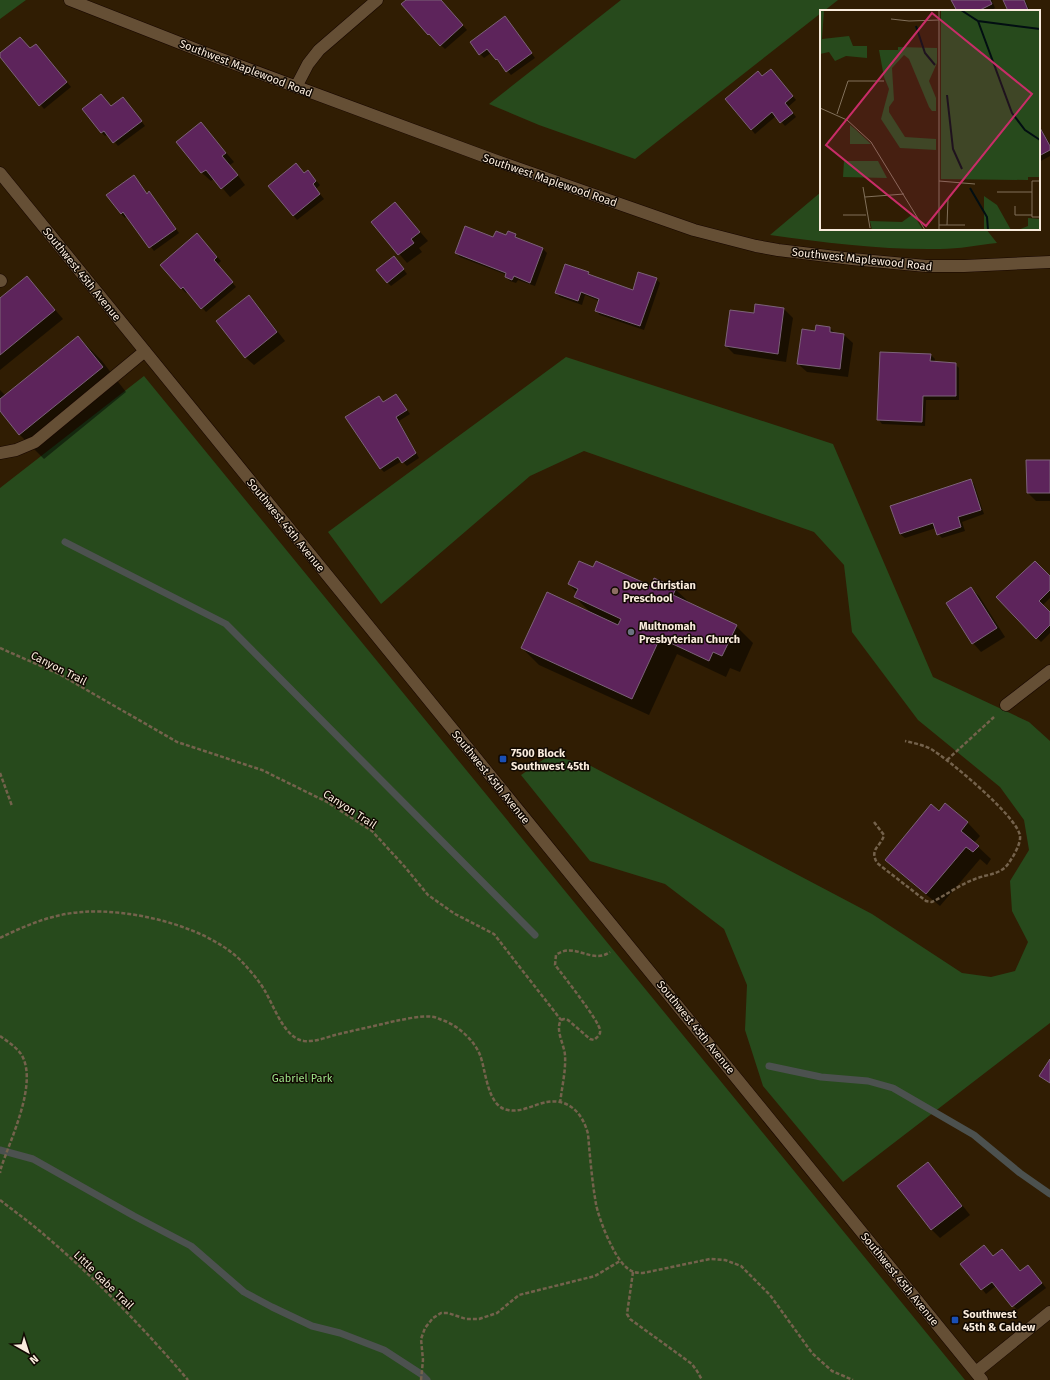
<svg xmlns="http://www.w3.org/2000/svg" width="1050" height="1380" viewBox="0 0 1050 1380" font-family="'Fira Sans',sans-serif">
	<rect width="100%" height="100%" fill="#301d03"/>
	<path fill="#274a1c" d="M0 0H26L0 19Z
		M621 0H838L824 11H821V13L635 159 539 125 489 104Z
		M821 192V229H986L997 243C978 245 959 249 940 249 883 250 826 243 770 235Z
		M566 357 833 444 933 677 1029 722 1050 741V1023L843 1182 763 1086 745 1030 747 985 724 929 665 884 590 861 521 775 550 755 591 766 872 914 962 973 991 977 1015 971 1028 942 1012 911 1010 881 1029 850 1024 820 1000 787 918 720 852 632 844 565 814 532 584 451 530 476 381 604 328 532Z
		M144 376 965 1380H0V488Z"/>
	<path fill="#0007" d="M407 0H440L467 30 445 49 429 34 402 4Z
		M952 0H993L992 1 995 8 990 11H958Z
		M1004 0H1025L1030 11H1009Z
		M505 17 535 58 511 75 491 53 484 58 480 54Z
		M30 49H40L71 87 44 109 0 56V55Z
		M775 74 796 100 788 107 796 117 785 126 776 116 755 134 726 99 763 77Z
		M101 95 112 107 127 102 145 126 118 146 108 134 105 136 101 132Z
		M201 123 234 162 230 165 245 185 230 197 214 178 211 181 202 173 177 142Z
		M1039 125 1050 144V156L1039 162Z
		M311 175 320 185 316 189 324 199 297 220 270 186Z
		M147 194 153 197 179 233 154 251 127 216 125 218 121 214 108 195Z
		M395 203 428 241 419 248 422 252 407 263 372 222Z
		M515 235 519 239 543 249 547 253 535 286 518 280 516 283 510 281 506 277 507 275 460 257 456 253 494 238Z
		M201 239 221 261 217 265 236 287 206 312 187 291 186 293 182 289 162 265Z
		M398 262 407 274 391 286 387 282Z
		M588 273 592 277 633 291 656 279 660 283 644 330 600 315 596 311 599 301 585 295 582 305 560 297 556 293Z
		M27 277 63 319 0 370V299Z
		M249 296 257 305 285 341 254 365 245 357Z
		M756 305 784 309 793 318 786 362 734 354 726 346 754 314Z
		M830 328 835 333 844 335 853 343 848 377 807 372 798 364 816 332Z
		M78 337 102 361 126 392 44 459 20 435 1 411 0 414V390L6 396Z
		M931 355 935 359 934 363 955 364 959 368V400H926L925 426 882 424 878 419Z
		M396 395 410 414 399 421 419 458 407 466 402 461 384 472 380 468 379 397 384 403Z
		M1050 461V501H1036L1028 493Z
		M970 480 974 484 984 514 962 522 965 531 942 538 938 534 936 528 905 538 900 534Z
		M594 568 651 587 675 589 691 604 736 626 753 643 740 672 730 668 726 677 677 654 649 715 539 665 522 648 592 614 575 597 577 593 569 584Z
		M1050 577V598L1042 606 1050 614V633L1041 642 998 598Z
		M970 588 979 596 1005 637 981 652 973 643Z
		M945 804 968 823 980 836 974 843 991 859 987 865 980 859 940 906 900 873 887 860 939 812Z
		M928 1163 936 1172 970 1215 940 1238 932 1230 899 1186Z
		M993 1257 1020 1272 1032 1270 1046 1288 1017 1310 997 1285 986 1294 962 1264Z"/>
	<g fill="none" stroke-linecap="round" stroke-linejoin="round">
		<path stroke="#4c514f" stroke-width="7" d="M65 542 226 624 535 935
			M769 1066 821 1077 868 1081 893 1088 974 1135 1020 1173 1050 1194
			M0 1150 33 1159 134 1216 191 1246 244 1292 272 1307 312 1326 340 1333 384 1350 421 1374 427 1380"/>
	</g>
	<path fill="#5d245b" stroke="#7c6279" d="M406 0H441L463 25 440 46 429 34 428 35 401 4Z
		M951 0H990L992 4 978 11H957Z
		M1003 0H1024L1028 10 1008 11Z
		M505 16 532 53 506 72 497 59 496 60 487 49 479 55 470 42Z
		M20 37 30 48 36 44 67 82 39 106 0 57V53Z
		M771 69 793 96 785 103 793 113 780 123 772 112 751 130 725 99 758 71 762 76Z
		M101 94 111 106 123 97 142 121 113 143 104 131 101 133 82 109Z
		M201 122 226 153 222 156 238 175 221 189 206 170 201 173 176 142Z
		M1039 126 1050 146V150L1039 156Z
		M296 163 304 173 308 170 316 181 313 184 320 194 293 216 268 186Z
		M134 175 147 194 149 191 176 229 149 248 123 212 121 214 106 195Z
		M395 202 420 232 411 239 414 243 398 255 371 222Z
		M465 226 493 237 496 231 506 235 508 231 516 234 515 237 543 248 530 283 514 276 512 280 505 277 506 273 455 253Z
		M197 233 217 257 214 260 233 282 201 309 183 287 181 289 160 265Z
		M394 256 404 269 387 283 376 270Z
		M565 264 589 272 588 274 633 290 638 272 657 278 640 326 595 311 599 299 581 292 578 301 555 293Z
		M27 276 55 310 0 355V298Z
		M249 295 277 332 245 358 216 321Z
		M755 304 784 308 778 354 725 346 730 310 754 313Z
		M816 325 830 327V332L844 334 840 369 797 364 802 329 815 331Z
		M78 336 103 367 19 435 0 411V399Z
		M880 352 931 354 930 361 956 363V396H923L922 422 877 420Z
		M396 394 407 410 396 417 416 453 402 463 398 457 380 469 345 417 379 396 383 402Z
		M1026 460H1050V493H1027Z
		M971 479 981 510 958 517 961 527 937 535 933 523 900 534 890 506Z
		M579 561 593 567 596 561 651 586 654 578 676 588 673 595 737 625 722 656 713 652 709 661 660 638 632 699 521 648 547 592 618 625 621 619 574 597 578 589 568 584Z
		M1035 561 1050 576V590L1039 601 1050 612V625L1036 639 996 597Z
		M971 587 997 628 972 644 946 603Z
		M945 803 968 822 961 831 979 846 973 852 966 847 926 894 885 860 931 804 939 811Z
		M1050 1059V1083L1039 1076Z
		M928 1162 962 1206 931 1230 897 1186Z
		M984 1245 993 1256 1002 1249 1020 1271 1028 1265 1042 1283 1012 1307 992 1282 981 1290 960 1264Z"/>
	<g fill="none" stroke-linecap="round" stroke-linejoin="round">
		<defs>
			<path id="minor" d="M70 0 208 54 494 160 694 230 756 246 778 250 852 259 926 266H964L1050 262
				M296 87 308 64 319 50 377 0
				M0 173 982 1380
				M0 280 1 281
				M0 453 16 450 35 442 145 351
				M1006 705 1050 671
				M976 1372 1050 1312"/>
		</defs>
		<use href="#minor" stroke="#170600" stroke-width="13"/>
		<path stroke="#74624c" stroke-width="2.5" stroke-dasharray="4 2" stroke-linecap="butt" d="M0 648 59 674 177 742 262 770 327 802 372 831 405 867 428 895 455 914 494 934 561 1020
			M947 760 994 717
			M0 773 12 806
			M874 822 884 835C881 847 869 848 877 863L926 901 932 902C946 895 961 884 975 879 987 874 1000 875 1008 864 1013 857 1021 844 1020 836 1018 817 948 759 931 749 923 745 914 743 905 741
			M0 938C26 925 53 914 82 912 131 908 212 927 245 965 252 973 260 982 265 991 274 1006 284 1038 304 1041 314 1042 325 1038 335 1035 355 1030 375 1026 395 1021 407 1019 422 1015 434 1017 438 1018 441 1020 445 1021 459 1027 474 1040 480 1055 486 1070 487 1107 508 1110 521 1113 535 1104 547 1102 569 1098 583 1114 588 1134 590 1157 592 1181 596 1204 599 1220 614 1257 626 1267 631 1272 636 1273 643 1273L710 1259 725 1260 741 1266 770 1295 812 1353 832 1371 853 1380
			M561 1020 564 1019 568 1020 590 1039 594 1040C597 1037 601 1035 600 1030 599 1021 563 975 555 965L556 955C575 941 591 965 610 952
			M0 1036C7 1041 16 1047 21 1054 39 1082 10 1140 1 1168L0 1173
			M560 1103C562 1087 566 1070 565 1055 564 1044 555 1030 561 1020
			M0 1200C14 1211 28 1221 41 1232 94 1277 143 1327 188 1380
			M633 1272 627 1314 630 1319 692 1364 697 1371 702 1380
			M421 1380 423 1360 421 1339 425 1328 433 1318 441 1313H448L466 1319H479L497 1313 519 1295 595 1276 620 1261"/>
		<use href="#minor" stroke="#654f35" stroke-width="12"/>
	</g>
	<circle fill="#8d6e63" stroke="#110902" stroke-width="1.5" cx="615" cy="591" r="4"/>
	<circle fill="#6b7280" stroke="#110902" stroke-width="1.5" cx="631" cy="632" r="4"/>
	<g fill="#1a4fb4" stroke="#110902" stroke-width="1.5">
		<rect x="499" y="755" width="8" height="8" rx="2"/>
		<rect x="951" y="1316" width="8" height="8" rx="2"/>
	</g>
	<g text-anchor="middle" stroke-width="3" stroke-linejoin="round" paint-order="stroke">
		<g font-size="11" fill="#faecdd" stroke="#110902">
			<text transform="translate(246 68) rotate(21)" y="4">Southwest Maplewood Road</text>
			<text transform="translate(550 180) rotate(19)" y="4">Southwest Maplewood Road</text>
			<text transform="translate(862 259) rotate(6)" y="4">Southwest Maplewood Road</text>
			<text transform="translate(82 274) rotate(51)" y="4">Southwest 45th Avenue</text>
			<text transform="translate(286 525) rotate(51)" y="4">Southwest 45th Avenue</text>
			<text transform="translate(59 668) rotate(27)" y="4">Canyon Trail</text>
			<text transform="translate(491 777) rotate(51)" y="4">Southwest 45th Avenue</text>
			<text transform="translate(350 809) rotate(33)" y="4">Canyon Trail</text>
			<text transform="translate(696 1027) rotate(51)" y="4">Southwest 45th Avenue</text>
			<text transform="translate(900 1279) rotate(51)" y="4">Southwest 45th Avenue</text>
			<text transform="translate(104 1280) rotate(44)" y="4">Little Gabe Trail</text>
		</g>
		<g font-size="11" font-weight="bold" fill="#faecdd" stroke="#110902" text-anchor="start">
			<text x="623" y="589">Dove Christian<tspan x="623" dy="13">Preschool</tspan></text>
			<text x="639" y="630">Multnomah<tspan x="639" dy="13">Presbyterian Church</tspan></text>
			<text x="511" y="757">7500 Block<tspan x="511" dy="13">Southwest 45th</tspan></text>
			<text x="963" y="1318">Southwest<tspan x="963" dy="13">45th &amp; Caldew</tspan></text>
		</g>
		<g font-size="11" fill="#9fe68a" stroke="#110902">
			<text x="302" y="1082">Gabriel Park</text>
		</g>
	</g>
	<g transform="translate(820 10)">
		<rect width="220" height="220" fill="#301d03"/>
		<path d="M0 0H4L2 29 29 26 33 36H47V48L26 46 15 51 9 42 0 44ZM121 0H220V167H208V170L121 169ZM78 37 117 38V53L109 71 116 88V101H112L109 97 89 49 84 45 72 58 74 90 69 97V102L85 127 116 129V140L80 138 61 109 69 79 64 67 59 40H78ZM30 115 35 119 51 134H30ZM24 151H58L67 168 23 167ZM164 186 177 195 191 220H164ZM93 204 103 220H52L50 211 82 212ZM208 208 220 209V220H198L208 216Z" fill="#274a1c"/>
		<path fill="none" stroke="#020e12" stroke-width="2" d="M141 0 158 11 220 19M158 11 192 103 205 120 220 130M96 16 105 43 115 55M127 85 133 139 142 159M150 178 167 207 168 220"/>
		<path fill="none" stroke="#81705a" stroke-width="1" d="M119 0V220M71 9 89 11 119 10M0 98 27 110 51 132 105 220M17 104 28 71H64M119 171 155 174M220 171H212V207H220M43 177 50 218M177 182H212M45 187 84 184M195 196V205H212M23 205H46M119 215H145M127 215 128 189"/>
		<path fill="#c82d68" fill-opacity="0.15" stroke="#c82d68" stroke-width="2" d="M112 3 212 84 106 216 6 135Z"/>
		<rect width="220" height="220" fill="none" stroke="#faecdd" stroke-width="2"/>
	</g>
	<g transform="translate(28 1352) rotate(141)" stroke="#110902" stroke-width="3" paint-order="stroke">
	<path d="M0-3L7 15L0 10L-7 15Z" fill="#faecdd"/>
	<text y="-6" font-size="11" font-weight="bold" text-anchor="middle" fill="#faecdd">N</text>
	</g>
</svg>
